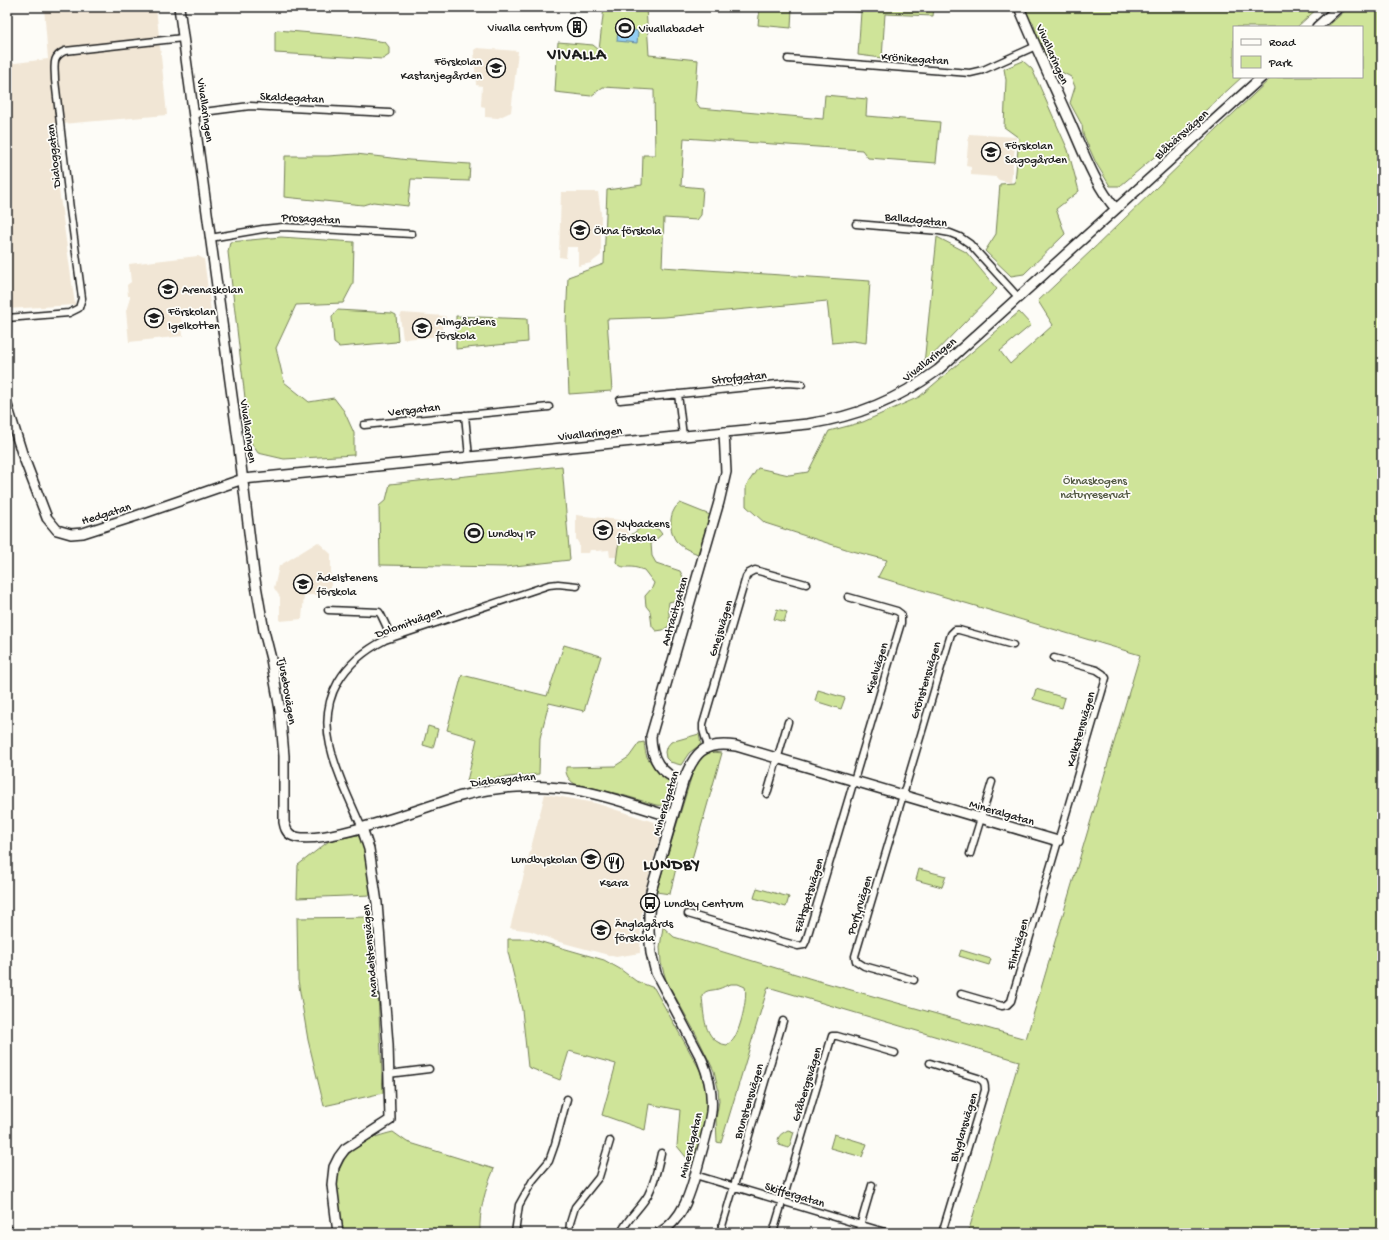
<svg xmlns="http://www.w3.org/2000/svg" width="1389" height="1240" viewBox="0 0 1389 1240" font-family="'Gochi Hand',sans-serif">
	<rect width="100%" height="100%" fill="#fdfcf7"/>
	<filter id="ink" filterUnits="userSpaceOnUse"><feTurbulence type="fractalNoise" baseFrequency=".025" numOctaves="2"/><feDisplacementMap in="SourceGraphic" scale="8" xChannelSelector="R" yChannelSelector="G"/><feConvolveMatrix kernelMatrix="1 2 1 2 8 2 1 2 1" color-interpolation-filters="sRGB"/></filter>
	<g filter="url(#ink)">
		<path fill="#f1e6d5" d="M44 7H156L167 115 50 125 75 305 7 309V64L48 59Z
			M477 48 518 51 511 112 498 118 485 117V107L481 106 482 86 476 85 474 50Z
			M969 134 1016 137 1011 183 999 180 996 177 971 175V167L966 166Z
			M561 192H598L601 213V255L591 263 578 266V247H567L566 258 559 257Z
			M198 256 204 259 211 312 181 315 183 336 129 342 126 311 130 298V296H128L127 285 131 282 129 264Z
			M402 313 445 316 446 317 447 326H442L443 336 403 339 400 316Z
			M576 515 628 521 631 557H610L609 550 596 551V550H590L589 553H579V544L576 539Z
			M318 542 331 554V595H304L302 619 280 621V597L274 588 279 566Z
			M545 794 595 803 663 825 644 894 641 920 640 953 616 957 556 941 531 931 510 928Z"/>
		<path fill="#cfe499" stroke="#76805a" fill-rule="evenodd" d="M604 7H646L649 55 698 60 695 101 700 108 823 119 825 95 867 99 866 116 940 122 936 163 868 158 862 150 684 138 681 186 703 188 701 215 697 220 664 218 662 267 870 281 866 343 853 341 832 343 827 301 665 317 607 319 612 391 569 394 566 323 568 277 604 264 607 190 642 185 643 155H655L654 90 603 87 591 96 555 92 558 42 593 45 599 50Z
			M760 7H934L933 16 885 14 882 58 858 55 861 12 792 8 791 28 758 25Z
			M1023 7H1319L1297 27H1234V77H1242L1159 153 1120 186H1110L1096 163 1083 134 1082 125 1070 103 1075 87 1071 77 1050 66 1040 45 1033 22 1029 21Z
			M1349 7H1382V1233H968L1019 1061 768 987 721 1143 717 1142 716 1119 719 1101 718 1088 714 1071 696 1034 666 980 661 963 660 947 663 927 674 937 812 979 1026 1039 1140 655 878 577 887 560 849 550 765 523 746 506V486L758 468 789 475 808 472 829 431 863 422 919 397 1019 312 1031 325 1000 351 1010 364 1053 325 1038 301C1117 228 1193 150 1272 77H1362V27H1327ZM731 984H738L745 987C748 997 740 1033 732 1041 731 1042 728 1044 727 1045 703 1042 704 1014 702 996 706 989 711 991 718 989 722 988 727 985 731 984Z
			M277 30 347 36 385 42 389 47V55L383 59 275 53V32Z
			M1023 61 1032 69 1068 150 1079 191 1056 209 1065 234 1024 274 1011 276 985 251 996 234 1000 184 1015 183 1019 138 1004 127 1006 80 1004 69Z
			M356 154 409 160 470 164 469 181 411 179 408 206 373 202 363 205 284 197 285 156H328Z
			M281 237 354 242 353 284 343 303 296 305 276 348 284 382 309 402 334 398 344 411 354 433V455L284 459 258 453 250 441 228 252 230 242Z
			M937 237 966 252 997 289 924 364Z
			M337 310 392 313 396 315 398 340 396 342 339 347 334 343 332 317Z
			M456 316 527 319 528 342 456 349Z
			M562 466 570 560 505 567 380 565 379 506 386 500 390 484Z
			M680 503 710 515 698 554C690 551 681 547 676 541 670 533 669 518 674 510 675 507 678 505 680 503Z
			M646 526 658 529 662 534 651 544 652 556 656 563 680 571 683 577 677 600 669 602C667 611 671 617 669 626L663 630 656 631 652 626 650 611 646 606 645 596 652 588 654 583 644 570C640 569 635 567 631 567 624 567 621 568 616 562L618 547 621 540C632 537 637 528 646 526Z
			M777 609 787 612 784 622 774 619Z
			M564 645 601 656 584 711 549 703 540 738 539 774 467 781 477 739 447 730 462 675 547 696Z
			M1036 689 1065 698 1062 708 1033 699Z
			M818 690 845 698 841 709 815 701Z
			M428 726 438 729 433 748 423 745Z
			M699 734 701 744 689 753 681 765 670 762 666 758 665 752 666 748 671 742Z
			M644 742C645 748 645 755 649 760 656 771 683 786 670 801 666 805 662 806 656 805L619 794 575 784C569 780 565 775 566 767L615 766 629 757 639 743Z
			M711 752 722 753 690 866 679 865 676 868 670 894 656 892 695 765 702 756Z
			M357 835 364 843 371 895 297 898 298 865 329 841Z
			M919 869 946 876 942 887 916 880Z
			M757 888 789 897 786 907 754 898Z
			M374 917 383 1093 324 1106 308 1040 298 980 297 918Z
			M508 939H531L604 960 620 969 636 981 654 988 700 1070 705 1087 707 1104 705 1121 694 1167 677 1146 680 1110 649 1104 645 1130 602 1115 616 1064 569 1051 560 1080 528 1067 522 1010 508 952Z
			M961 950 991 959 989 965 959 956Z
			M788 1130 794 1132 789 1148 779 1145C776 1136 781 1134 788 1130Z
			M393 1132 407 1142 494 1169C485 1190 479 1210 480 1233H343C340 1214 335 1193 337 1174 338 1172 340 1169 341 1166 350 1145 372 1137 393 1132Z
			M834 1134 867 1144 862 1157 830 1148Z"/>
		<path fill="#93cff4" stroke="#63879e" d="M618 29 638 31 637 43 617 41Z"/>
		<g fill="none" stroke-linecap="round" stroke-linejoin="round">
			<defs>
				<path id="street" d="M788 59 970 73 983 70 1036 46
					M194 114 211 111 250 106 390 113
					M856 224 939 231 950 233 960 237 970 244 1019 298
					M210 238 263 229 283 227 412 234
					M7 318 69 313 79 308 82 298 70 209 55 80C55 66 51 57 65 51L183 38
					M678 394 683 436
					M620 400 788 383 802 384
					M465 415 469 457
					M364 425 549 407
					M328 610 379 612 381 615 392 638
					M708 747 703 730V724L746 577 749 573 755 570 806 584
					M767 794 788 722
					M362 828C351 803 336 772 330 745 319 696 344 661 385 640L549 585 558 584 577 586
					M970 854 992 782
					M688 914 798 946 804 945 806 941 901 623V614L897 611 848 597
					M914 980 864 966 856 961 855 956 951 634 955 630H959L1013 645
					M961 994 1002 1006 1007 1005 1011 1001 1106 678 1103 674 1097 670 1054 658
					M930 1063 978 1078C984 1081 985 1083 985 1090L942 1233
					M388 1074 429 1069
					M695 1175 888 1233
					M7 1229 15 1233
					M515 1233 519 1205 533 1180 549 1161 555 1144 567 1099
					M569 1233 570 1223 575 1207 599 1177 610 1141
					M621 1233C628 1217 640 1209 648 1195 655 1182 658 1167 661 1153
					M720 1233 783 1021
					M773 1233 832 1036H837L895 1053
					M858 1233 872 1185"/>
				<path id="secondary" d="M179 7 238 440 254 574 264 631 271 659 280 710 284 756V822C285 827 286 832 291 835 316 850 431 804 461 796 501 785 542 784 582 791 612 797 642 808 672 817
					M1019 7C1035 46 1053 84 1070 122 1083 151 1095 185 1116 209
					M1317 27 1339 7
					M7 405 22 453 47 518 57 530 71 534 83 533 136 516 243 479 808 424C858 416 897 400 938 370L1262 77
					M683 782C660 773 651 759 651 736L719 502 726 472 724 432
					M338 1233 332 1185 334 1167 339 1157 345 1149 390 1120 388 1044 377 903 369 849 362 828
					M659 1233C687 1218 693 1182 701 1154 705 1140 709 1126 711 1112 713 1094 709 1077 702 1060L656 973 651 953 649 932V914L651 891 683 782C694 753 703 741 736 746L1058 841"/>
			</defs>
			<use href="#street" stroke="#1c1c1c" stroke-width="9"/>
			<use href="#secondary" stroke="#1c1c1c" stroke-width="12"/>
			<use href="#street" stroke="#fdfcf7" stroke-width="6"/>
			<use href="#secondary" stroke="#fdfcf7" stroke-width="9"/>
		</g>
	</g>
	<defs>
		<symbol id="building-ring" viewBox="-11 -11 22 22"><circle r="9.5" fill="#fdfcf7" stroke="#1c1c1c" stroke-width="1.5"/><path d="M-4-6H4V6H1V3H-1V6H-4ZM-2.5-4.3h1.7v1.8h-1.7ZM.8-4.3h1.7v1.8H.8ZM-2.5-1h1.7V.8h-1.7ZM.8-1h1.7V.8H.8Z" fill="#1c1c1c"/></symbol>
		<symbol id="stadium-ring" viewBox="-11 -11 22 22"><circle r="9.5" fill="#fdfcf7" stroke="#1c1c1c" stroke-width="1.5"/><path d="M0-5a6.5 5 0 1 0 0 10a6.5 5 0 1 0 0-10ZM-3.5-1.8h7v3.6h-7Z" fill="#1c1c1c"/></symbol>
		<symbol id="school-ring" viewBox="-11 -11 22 22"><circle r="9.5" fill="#fdfcf7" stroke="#1c1c1c" stroke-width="1.5"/><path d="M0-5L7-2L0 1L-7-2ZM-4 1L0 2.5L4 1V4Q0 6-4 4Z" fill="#1c1c1c"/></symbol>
		<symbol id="restaurant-ring" viewBox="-11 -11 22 22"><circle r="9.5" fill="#fdfcf7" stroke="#1c1c1c" stroke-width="1.5"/><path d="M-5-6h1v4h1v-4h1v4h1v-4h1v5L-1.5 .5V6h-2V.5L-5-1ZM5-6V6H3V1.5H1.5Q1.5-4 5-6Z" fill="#1c1c1c"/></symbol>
		<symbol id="bus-ring" viewBox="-11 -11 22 22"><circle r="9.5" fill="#fdfcf7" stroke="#1c1c1c" stroke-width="1.5"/><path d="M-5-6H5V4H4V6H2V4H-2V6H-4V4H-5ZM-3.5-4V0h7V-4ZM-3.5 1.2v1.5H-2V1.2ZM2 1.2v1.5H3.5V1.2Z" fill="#1c1c1c"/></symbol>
	</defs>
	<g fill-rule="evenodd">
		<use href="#building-ring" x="566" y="16" width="22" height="22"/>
		<use href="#stadium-ring" x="614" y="17" width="22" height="22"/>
		<use href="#school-ring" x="485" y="57" width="22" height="22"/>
		<use href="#school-ring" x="980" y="141" width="22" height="22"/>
		<use href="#school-ring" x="569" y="219" width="22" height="22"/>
		<use href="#school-ring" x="157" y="278" width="22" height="22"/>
		<use href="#school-ring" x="143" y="307" width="22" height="22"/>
		<use href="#school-ring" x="411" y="317" width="22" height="22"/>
		<use href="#school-ring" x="592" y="519" width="22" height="22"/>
		<use href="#stadium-ring" x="463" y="522" width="22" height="22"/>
		<use href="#school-ring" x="292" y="573" width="22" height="22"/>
		<use href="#school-ring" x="580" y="848" width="22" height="22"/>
		<use href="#restaurant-ring" x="603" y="852" width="22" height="22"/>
		<use href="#bus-ring" x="639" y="892" width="22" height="22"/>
		<use href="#school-ring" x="590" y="919" width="22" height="22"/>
	</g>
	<g text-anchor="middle" stroke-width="3.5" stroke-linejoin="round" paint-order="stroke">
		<g font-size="12" fill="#1c1c1c" stroke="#fdfcf7" text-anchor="start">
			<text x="563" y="31" text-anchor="end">Vivalla centrum</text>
			<text x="639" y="32">Vivallabadet</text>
			<text x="482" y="65" text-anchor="end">Förskolan<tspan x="482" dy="14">Kastanjegården</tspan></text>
			<text x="1005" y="149">Förskolan<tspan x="1005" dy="14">Sagogården</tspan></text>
			<text x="594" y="234">Ökna förskola</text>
			<text x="182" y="293">Arenaskolan</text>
			<text x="168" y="315">Förskolan<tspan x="168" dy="14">Igelkotten</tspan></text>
			<text x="436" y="325">Almgårdens<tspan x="436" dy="14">förskola</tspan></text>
			<text x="617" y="527">Nybackens<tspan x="617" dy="14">förskola</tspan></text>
			<text x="488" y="537">Lundby IP</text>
			<text x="317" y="581">Ädelstenens<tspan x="317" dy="14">förskola</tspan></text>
			<text x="577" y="863" text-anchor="end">Lundbyskolan</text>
			<text x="614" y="886" text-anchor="middle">Ksara</text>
			<text x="664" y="907">Lundby Centrum</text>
			<text x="615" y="927">Änglagårds<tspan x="615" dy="14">förskola</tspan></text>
		</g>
		<g font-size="12" fill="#1c1c1c" stroke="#fdfcf7">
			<text transform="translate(1053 54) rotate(66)" y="4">Vivallaringen</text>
			<text transform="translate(915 58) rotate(4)" y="4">Krönikegatan</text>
			<text transform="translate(292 97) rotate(3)" y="4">Skaldegatan</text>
			<text transform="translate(206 110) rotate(82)" y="4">Vivallaringen</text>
			<text transform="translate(1181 134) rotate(-42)" y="4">Blåbärsvägen</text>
			<text transform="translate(53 156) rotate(-96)" y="4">Dialoggatan</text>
			<text transform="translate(311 218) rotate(3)" y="4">Prosagatan</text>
			<text transform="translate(916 219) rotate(6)" y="4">Balladgatan</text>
			<text transform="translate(929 359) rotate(-38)" y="4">Vivallaringen</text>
			<text transform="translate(739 377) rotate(-6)" y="4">Strofgatan</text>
			<text transform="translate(414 409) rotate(-6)" y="4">Versgatan</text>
			<text transform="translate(249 431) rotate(82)" y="4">Vivallaringen</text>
			<text transform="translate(590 433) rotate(-6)" y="4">Vivallaringen</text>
			<text transform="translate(106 513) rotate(-17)" y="4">Hedgatan</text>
			<text transform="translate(674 611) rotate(-74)" y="4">Antracitgatan</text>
			<text transform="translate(408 622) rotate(-20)" y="4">Dolomitvägen</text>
			<text transform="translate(720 628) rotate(-73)" y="4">Gnejsvägen</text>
			<text transform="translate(876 668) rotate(-73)" y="4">Kiselvägen</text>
			<text transform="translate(925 680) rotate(-73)" y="4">Grönstensvägen</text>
			<text transform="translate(288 691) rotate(81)" y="4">Tjusebovägen</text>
			<text transform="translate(1080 729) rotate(-74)" y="4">Kalkstensvägen</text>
			<text transform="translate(503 779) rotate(-6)" y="4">Diabasgatan</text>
			<text transform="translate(665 803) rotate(-73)" y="4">Mineralgatan</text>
			<text transform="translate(1002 812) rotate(16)" y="4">Mineralgatan</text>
			<text transform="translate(808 895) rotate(-73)" y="4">Fältspatsvägen</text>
			<text transform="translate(859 905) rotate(-73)" y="4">Porfyrvägen</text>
			<text transform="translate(1017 944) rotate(-74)" y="4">Flintvägen</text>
			<text transform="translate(369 951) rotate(-95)" y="4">Mandelstensvägen</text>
			<text transform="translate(806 1084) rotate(-73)" y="4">Gråbergsvägen</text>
			<text transform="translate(748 1101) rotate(-73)" y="4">Brunstensvägen</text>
			<text transform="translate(963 1127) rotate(-73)" y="4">Blyglansvägen</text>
			<text transform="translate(690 1145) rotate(-76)" y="4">Mineralgatan</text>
			<text transform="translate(795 1194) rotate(17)" y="4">Skiffergatan</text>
		</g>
		<g font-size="12" fill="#525842" stroke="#fdfcf7">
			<text x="1095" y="484">Öknaskogens<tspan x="1095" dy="14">naturreservat</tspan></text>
		</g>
		<g font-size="16" font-weight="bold" letter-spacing="1" fill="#1c1c1c" stroke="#fdfcf7">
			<text x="577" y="59">VIVALLA</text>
			<text x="672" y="869">LUNDBY</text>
		</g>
	</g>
	<rect width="1389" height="1240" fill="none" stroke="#fdfcf7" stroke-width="24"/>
	<rect x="12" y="12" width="1365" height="1216" fill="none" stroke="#1c1c1c" stroke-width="1.5" filter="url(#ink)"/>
	<rect x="1233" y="26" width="130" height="52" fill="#fdfcf7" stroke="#a3a29f"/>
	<rect x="1241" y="39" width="20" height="6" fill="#fdfcf7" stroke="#a3a29f"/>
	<text x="1269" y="46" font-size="12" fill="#1c1c1c">Road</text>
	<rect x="1241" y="56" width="20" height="12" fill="#cfe499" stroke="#a3a29f"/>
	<text x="1269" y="66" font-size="12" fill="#1c1c1c">Park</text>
</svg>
